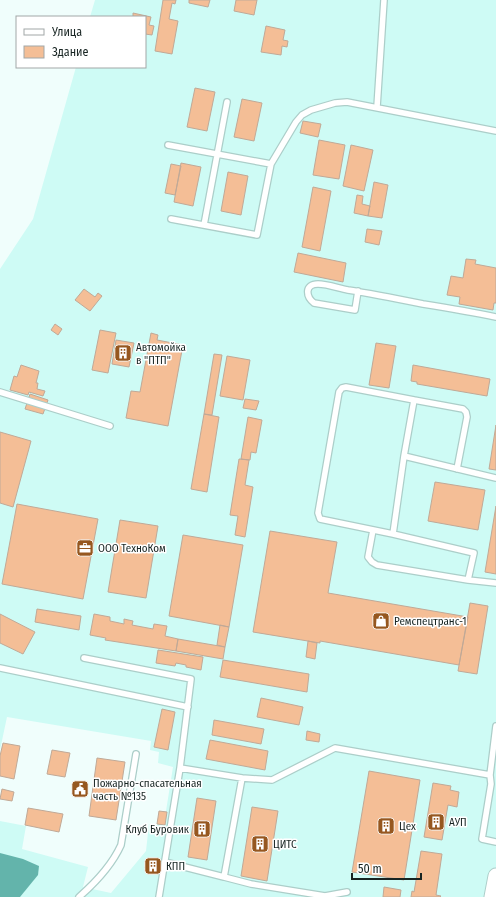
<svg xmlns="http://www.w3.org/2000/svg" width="496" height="897" viewBox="0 0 496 897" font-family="'Fira Sans Condensed',sans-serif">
	<rect width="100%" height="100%" fill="#f0fefc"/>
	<path fill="#cefbf5" d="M95 0H496V897H0V821L26 826 22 849 88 867 83 887 111 893 146 851 149 824 157 825 159 811H166L173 767 158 763 159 752 150 750 151 741 7 717 0 750V269L33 219 76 67H145V17H90Z"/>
	<path fill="#63b4ab" d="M0 853 23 859 39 866 38 875 20 897H0Z"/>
	<path fill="#f4be96" stroke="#c0a997" d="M163 0H176L175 4 172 3 169 19 178 21 172 54 155 51Z
		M189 0H210L208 7 189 3Z
		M236 0H257L254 15 234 11Z
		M133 13 151 17 149 25 154 26 152 35 145 34V17H133Z
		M266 26 285 30 283 40 288 41 287 47 282 46 281 55 261 52Z
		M195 88 215 92 207 131 187 127Z
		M242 99 262 103 254 141 234 137Z
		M303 121 321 124 318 137 300 133Z
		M319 140 345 145 339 179 313 175Z
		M351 145 373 150 364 191 343 186Z
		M181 163 201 167 193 206 174 202Z
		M171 164 181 166 175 195 165 193Z
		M228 172 248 176 241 215 221 211Z
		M374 182 388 185 382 218 368 216Z
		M313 187 331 191 320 251 302 247Z
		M357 195 363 196 362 204 370 206 368 216 354 213Z
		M367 229 382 231 379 245 365 242Z
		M298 253 346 263 343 282 294 272Z
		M466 259 476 260 475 264 496 268V303H494L493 310 459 304 460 297 447 295 451 276 463 278Z
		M84 289 95 297 98 293 102 296 90 311 75 300Z
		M55 324 62 329 58 335 51 330Z
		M100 330 116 333 108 373 92 370Z
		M151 333 158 335 157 340 183 345 168 426 126 418 131 391 140 392Z
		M116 340 134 343 129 367 112 364Z
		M376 343 396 346 389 388 369 385Z
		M214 354 222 355 212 415 204 414Z
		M227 356 250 360 243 400 220 396Z
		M21 365 39 371 36 383H38L37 389 45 391 43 396 29 392 28 395 10 390 14 376 17 377Z
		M413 365 490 379 487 396 417 384V382L411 381Z
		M30 394 48 400 43 414 25 409Z
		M245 399 259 401 256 410 243 408Z
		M204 414 219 417 207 492 191 489Z
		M248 417 262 420 256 453 251 452 250 460 241 459Z
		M496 425V470L489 469Z
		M0 432 31 441 13 507 0 503Z
		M239 459 249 460 245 485 253 487 245 537 235 535 238 516 230 515Z
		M435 482 485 490 478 530 428 521Z
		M17 504 98 519 83 599 2 584Z
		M496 506V574L485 572Z
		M120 520 158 526 146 598 108 592Z
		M270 531 337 542 328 593 468 617 459 665 320 641V643L253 632Z
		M183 535 243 545 229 627 169 616Z
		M470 603 488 606 477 674 458 671Z
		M37 609 81 616 79 630 35 622Z
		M0 614 35 632 23 654 0 643Z
		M94 614 110 617V621L124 624V619L133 621 132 625 153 629 154 624 167 626 165 636 178 639 176 651 105 640 106 638 90 635Z
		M220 625 229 627 225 647 217 645Z
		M178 639 225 647 223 659 176 651Z
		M308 641 317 643 315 659 306 657Z
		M158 650 203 657 201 670 186 667V665L176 663 175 666 156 663Z
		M223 660 309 674 307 692 220 677Z
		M261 698 303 707 299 725 257 717Z
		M162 709 175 712 168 750 154 747Z
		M214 720 264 729 261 744 212 735Z
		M307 731 320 734 319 742 306 740Z
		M210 740 268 751 265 770 206 759Z
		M3 743 20 746 14 779 0 776V756Z
		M52 750 70 753 65 777 47 774Z
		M97 758 125 762 116 820 89 816Z
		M369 771 420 780 404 880 352 872Z
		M433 783 451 786 450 790 459 792 457 807 448 805 442 840 424 837Z
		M2 789 14 792 12 801 0 799Z
		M197 798 216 801 207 860 188 857Z
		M252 807 278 811 267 881 241 876Z
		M28 808 63 814 59 832 25 825Z
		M159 811 167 812 165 825 157 824Z
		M421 851 442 854 436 895 441 896 440 897H411L412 891 414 892Z
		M147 861 160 864 158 871 145 868Z
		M384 887 401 890 400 897H383Z"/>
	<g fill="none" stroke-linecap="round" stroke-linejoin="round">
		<defs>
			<path id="lane" d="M377 107 384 0
				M168 145 271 164
				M171 219 257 235 271 164 296 122 302 115 311 110 335 103 347 102 496 131
				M204 225 227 102
				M358 291 355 310 314 303C306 297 304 284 318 284 327 284 338 288 348 290 373 294 398 299 423 304 448 308 472 312 496 317
				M0 392 110 426
				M414 400 463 409 466 412 467 417 457 469
				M496 478 404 456 393 534 474 553 468 580 496 583
				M373 530 368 557 372 562 377 565 468 580
				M393 534 320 519 318 513 339 392 342 388 346 387 414 400 404 456
				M84 658 191 679 180 768 159 897
				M0 668 188 707
				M496 726 490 775 491 784 482 839 496 842
				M180 768 242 778 272 780 335 748 490 775
				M165 862 224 877 242 778
				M224 877 251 884 325 896 347 892
				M79 897C95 883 112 865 121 845L136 754"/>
			<path id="secondary" d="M492 897 496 876"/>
		</defs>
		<use href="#lane" stroke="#accec9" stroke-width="8"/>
		<use href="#secondary" stroke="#accec9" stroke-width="17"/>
		<use href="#lane" stroke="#fff" stroke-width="5.5"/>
		<use href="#secondary" stroke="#fff" stroke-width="15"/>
	</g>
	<defs>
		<symbol id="building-square" viewBox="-11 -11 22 22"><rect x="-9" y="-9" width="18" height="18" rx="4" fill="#96571f" stroke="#fff"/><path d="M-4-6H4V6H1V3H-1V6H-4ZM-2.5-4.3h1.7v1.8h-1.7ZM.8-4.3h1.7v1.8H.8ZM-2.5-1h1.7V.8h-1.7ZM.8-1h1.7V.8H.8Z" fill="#fff"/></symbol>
		<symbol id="office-square" viewBox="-11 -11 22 22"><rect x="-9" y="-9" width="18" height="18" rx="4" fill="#96571f" stroke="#fff"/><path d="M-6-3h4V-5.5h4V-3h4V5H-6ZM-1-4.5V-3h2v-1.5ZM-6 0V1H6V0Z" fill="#fff"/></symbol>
		<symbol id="shop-square" viewBox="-11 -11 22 22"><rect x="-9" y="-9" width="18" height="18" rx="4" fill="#96571f" stroke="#fff"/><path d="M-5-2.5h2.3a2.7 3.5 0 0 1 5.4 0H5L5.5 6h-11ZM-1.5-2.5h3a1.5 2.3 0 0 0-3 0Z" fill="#fff"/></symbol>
		<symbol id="civic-square" viewBox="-11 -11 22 22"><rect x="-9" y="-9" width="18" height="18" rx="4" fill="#96571f" stroke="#fff"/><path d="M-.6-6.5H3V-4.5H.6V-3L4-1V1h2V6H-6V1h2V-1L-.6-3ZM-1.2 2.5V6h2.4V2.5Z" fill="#fff"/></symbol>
	</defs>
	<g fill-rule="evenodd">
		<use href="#building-square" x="113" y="343" width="20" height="20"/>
		<use href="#office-square" x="75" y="538" width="20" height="20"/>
		<use href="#shop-square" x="371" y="611" width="20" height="20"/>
		<use href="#civic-square" x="70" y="779" width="20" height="20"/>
		<use href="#building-square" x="426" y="812" width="20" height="20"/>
		<use href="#building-square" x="376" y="816" width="20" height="20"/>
		<use href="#building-square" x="192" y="819" width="20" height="20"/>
		<use href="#building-square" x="250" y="834" width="20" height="20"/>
		<use href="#building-square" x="143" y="856" width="20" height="20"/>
	</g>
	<g text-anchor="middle" stroke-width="3" stroke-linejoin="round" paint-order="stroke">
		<g font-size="11" fill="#172422" stroke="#fff" text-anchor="start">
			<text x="136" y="351">Автомойка<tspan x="136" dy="13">в "ПТП"</tspan></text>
			<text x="98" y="552">ООО ТехноКом</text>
			<text x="394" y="625">Ремспецтранс-1</text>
			<text x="93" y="787">Пожарно-спасательная<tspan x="93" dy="13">часть №135</tspan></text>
			<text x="449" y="826">АУП</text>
			<text x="399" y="830">Цех</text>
			<text x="189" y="833" text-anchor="end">Клуб Буровик</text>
			<text x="273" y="848">ЦИТС</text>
			<text x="166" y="870">КПП</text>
		</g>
	</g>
	<rect x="16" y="16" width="130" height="52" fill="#ffffff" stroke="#a2a7a7"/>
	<rect x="24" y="29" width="20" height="6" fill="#ffffff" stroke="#a2a7a7"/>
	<text x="52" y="36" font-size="12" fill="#172422">Улица</text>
	<rect x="24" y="46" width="20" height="12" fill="#f4be96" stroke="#a2a7a7"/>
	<text x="52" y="56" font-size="12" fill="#172422">Здание</text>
	<path d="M352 873v6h69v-6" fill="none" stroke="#172422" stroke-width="2"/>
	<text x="358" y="873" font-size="12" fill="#172422" stroke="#ffffff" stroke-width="3" paint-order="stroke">50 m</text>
</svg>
